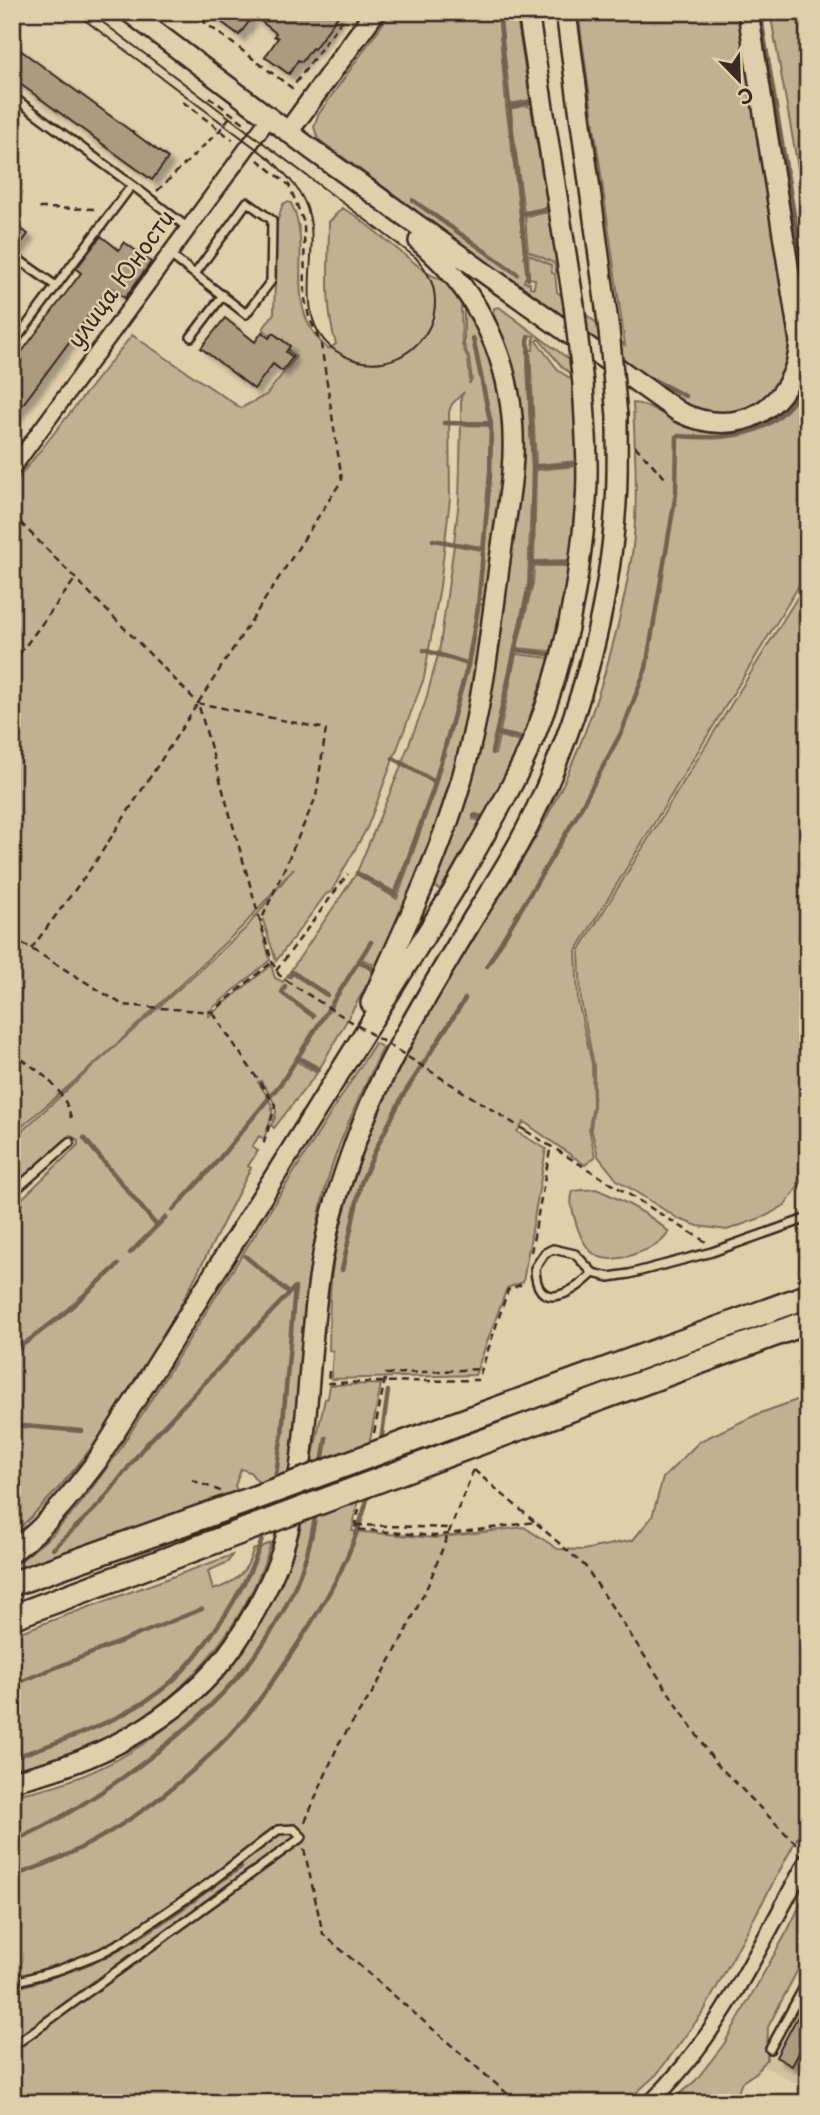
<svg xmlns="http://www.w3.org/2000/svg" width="820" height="2115" viewBox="0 0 820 2115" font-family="'Playpen Sans',sans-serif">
	<defs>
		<filter id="shadow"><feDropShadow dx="6" dy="6" stdDeviation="2" flood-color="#0004"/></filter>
	</defs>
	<rect width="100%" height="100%" fill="#e0ceac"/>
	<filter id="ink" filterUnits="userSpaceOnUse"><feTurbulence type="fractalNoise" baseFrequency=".0143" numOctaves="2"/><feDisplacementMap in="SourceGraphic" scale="14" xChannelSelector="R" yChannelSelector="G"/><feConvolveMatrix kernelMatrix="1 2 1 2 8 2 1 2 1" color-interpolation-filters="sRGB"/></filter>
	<g filter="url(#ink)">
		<path fill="#d1bf9f" d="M808 1967V2087L807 2089 756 2062Z"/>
		<path fill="#c2b092" stroke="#7e6d58" stroke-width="2" fill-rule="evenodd" d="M391 12H498L506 106 526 254 527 278H525L524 282 530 283V287L534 288 535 279 529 278 528 254 551 265 552 273 555 274 557 292 625 345 578 12H738L791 337 790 357 772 394 737 415 691 411 318 139 314 127 318 115ZM412 199 518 273V275L412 201Z
			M500 12H516L530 100 509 104Z
			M757 12 808 314 807 368 794 398 808 413V571L576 951 578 1001 592 1064 593 1105 589 1128 595 1157 585 1165 524 1122 517 1132 546 1149 523 1282 507 1288 475 1375 331 1379 333 1351 329 1350C330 1322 328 1293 333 1265 354 1136 418 1030 485 920 506 884 531 849 550 811 589 735 617 645 631 561 639 512 635 452 633 403 652 404 667 419 686 424 700 428 717 428 731 429L799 378Z
			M770 12H808V223Z
			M526 105 531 108 548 207 524 212 510 109Z
			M287 202 291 203C316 253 278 304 328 349L336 344C324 306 329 262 329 222L342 208 356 216 427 273 442 280 451 288 461 304 462 345 468 359 470 380 469 384 472 380 469 358 464 345V300C473 321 486 342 493 363 517 431 497 530 487 600L480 599 491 476 492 426 474 337 472 338 489 422H461V397L464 392 452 404 449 412 450 498 440 586 424 678 367 828 331 892 326 894 276 961 263 920 260 922 270 960 208 1012 209 1016 271 965 275 978 283 982 356 874 397 899 433 795 443 755H446L445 750 469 664 479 604 486 605C482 633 480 662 474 690 456 786 423 880 377 966L364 960 361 964 374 972 320 1068 300 1057 298 1062 317 1073 274 1128 271 1125C283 1110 270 1095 261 1081L258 1082C278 1112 274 1107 264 1139L259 1136 252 1147 258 1151 248 1166 251 1168C185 1296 122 1437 12 1535V1208L78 1145V1140L70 1135 12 1187V1140L246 928 294 868 243 926 107 1053 12 1135V486L132 335 241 408 266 395 296 357 263 329 274 313 277 222 283 204Z
			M544 213H549L559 273 556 272 554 263 528 251 525 217Z
			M499 307 570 360 572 374 563 368 539 339 536 341 559 371 573 380 577 461 536 465 530 350H533L534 336 528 335 527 365 532 468 528 584 491 754H495L499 736 521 742 485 816 475 814 473 819 482 821 440 890 434 886 448 851 477 754 518 394 510 356 493 313 494 308Z
			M461 425 490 426 489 473 483 547 454 543 459 500Z
			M578 466 571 560 534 561 536 470Z
			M454 545 483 550 477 608 467 662 439 653Z
			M534 566H570L561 616 552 650 549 651 517 648 533 583Z
			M808 580V1173L785 1205 766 1216 727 1230 698 1226 679 1219 617 1180 598 1156 591 1128 594 1106V1065L581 1001 579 951Z
			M516 654 550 658 523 736 520 737 500 732Z
			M438 655 467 664 434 781 402 762 425 703Z
			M402 764 434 783 395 892 357 872Z
			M375 1043 383 1048C359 1098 334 1148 322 1202 302 1290 301 1382 290 1472L259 1483 250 1472 241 1469 235 1486 238 1492 20 1571 17 1564 52 1535 81 1503 117 1454Z
			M596 1189C622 1200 649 1213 669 1232 662 1244 651 1248 638 1253 603 1266 587 1259 576 1223 573 1212 569 1202 573 1191Z
			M381 1384 352 1531 435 1538 524 1527 558 1549 583 1550 633 1540 652 1517 663 1478 700 1441 758 1414 808 1396V1818L795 1842 704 2011 657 2074 625 2103H12V1795C148 1775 261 1663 299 1534 305 1510 308 1485 312 1461 316 1440 320 1420 325 1399L328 1398 330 1385Z
			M271 1543C245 1630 176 1709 93 1746 68 1758 39 1765 12 1774V1635L232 1555 228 1562 208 1571 213 1590C235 1583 247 1573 253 1550Z
			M808 1889V1950L768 2027 767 2059 757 2072 742 2082 738 2093 729 2103H670L696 2080 724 2044 788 1930Z"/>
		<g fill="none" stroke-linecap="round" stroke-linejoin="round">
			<path stroke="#73624e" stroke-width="4.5" d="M499 12 528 279
				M760 12 808 298
				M508 107 533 102
				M414 201 517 274
				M522 214 551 209
				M654 380 685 396
				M444 423 491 424
				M533 467 575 464
				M433 540 484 549
				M531 563H568
				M424 650 468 664
				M515 650 548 654
				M497 733 520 738
				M492 752 530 583 533 528V467L528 337
				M393 758 435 782
				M474 816 485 818
				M357 873 395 895 432 794 468 665 478 608 490 474 491 424 473 338
				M359 961 376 970
				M487 966 577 815 622 731 646 668 676 493 677 436C736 440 781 437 808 376
				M290 976 292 972 327 995
				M285 986 282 993 313 1016
				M298 1058 318 1070
				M84 1138 157 1226
				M173 1210 215 1164 282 1082 371 942
				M130 1253 166 1217
				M245 1256 289 1293
				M342 1270 361 1183 377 1147 402 1097 465 999
				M12 1353 61 1316 118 1265
				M12 1425 82 1431
				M381 1442 388 1391
				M322 1464 326 1438
				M53 1549 101 1503 143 1448 295 1287 282 1433 275 1481
				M12 1685 202 1609
				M12 1758C62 1741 123 1721 164 1688 189 1668 208 1640 226 1614 242 1588 257 1561 264 1531
				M12 1841C52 1825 87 1802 122 1778 216 1712 300 1629 316 1511
				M12 1876C101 1849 183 1788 244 1719 264 1696 280 1670 297 1645 331 1593 354 1553 369 1492
				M12 1988C44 1979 75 1970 105 1956 153 1932 196 1897 241 1867"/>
		</g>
		<path fill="#ad9b80" stroke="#3b2a1e" stroke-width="2" filter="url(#shadow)" d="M208 12H243L251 19 239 35Z
			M249 12H341L314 49 312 48 302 62 298 60 289 74 265 57 278 38 274 36 276 33Z
			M12 44 168 158 152 180 12 78Z
			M17 226 28 234 16 251 12 249V232Z
			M101 236 119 250 124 242 151 262 125 298 110 287 12 419V365L81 273 76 269Z
			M225 318 255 342 262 332 269 338 273 333 290 346 286 352 293 357 282 371 273 364 254 389 201 348Z
			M808 1997V2057L799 2053 792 2066 776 2057Z"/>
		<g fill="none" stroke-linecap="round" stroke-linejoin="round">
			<defs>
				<path id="service" d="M12 96 132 185
					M169 254 246 314 271 281 272 220 247 202 195 274
					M12 255 56 286 12 345
					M56 286 132 185 188 228
					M191 337 223 295
					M12 1193 70 1142
					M593 1273C572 1294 536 1314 535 1268L545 1253 553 1249 575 1254 593 1273 609 1277 629 1274 712 1252 808 1218
					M12 1983 61 1969 101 1953 125 1940 208 1884 278 1830 294 1829 302 1837 12 2047
					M770 2049 808 1980"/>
				<path id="minor" d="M12 469 269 118
					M650 2103C720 2036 761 1943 808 1859"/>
				<path id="secondary" d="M129 12 311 149 679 412C739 441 795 408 800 342L748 12
					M528 12 574 305
					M566 12 609 330
					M288 132 375 12
					M371 1003C400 938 431 874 453 807 479 730 489 647 499 567 503 536 509 504 512 472 520 381 489 300 419 241
					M12 1552C46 1527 72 1494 97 1461L453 891C481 840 513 789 535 735 565 662 580 580 586 501 589 463 585 423 583 384
					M12 1781C103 1761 195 1712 244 1630 259 1605 273 1579 282 1552 318 1435 301 1309 338 1193 352 1148 369 1103 391 1061 416 1012 446 964 474 917 494 885 514 855 530 822 579 723 609 613 616 503 618 474 617 445 617 416"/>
				<path id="trunk" d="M442 1429 808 1296
					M441 1457 808 1322
					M12 1584 252 1499
					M12 1617 251 1528"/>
			</defs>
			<use href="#service" stroke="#3b2a1e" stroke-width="12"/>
			<use href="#minor" stroke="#3b2a1e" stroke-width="19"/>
			<use href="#secondary" stroke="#3b2a1e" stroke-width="24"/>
			<use href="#trunk" stroke="#3b2a1e" stroke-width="28"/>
			<path stroke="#3b2a1e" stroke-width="2.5" stroke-dasharray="7 5" stroke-linecap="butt" d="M191 12 292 88 348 12
				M209 97 247 125
				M183 102 233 140
				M258 160 289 185 304 223 305 299 309 317 321 344 342 480 198 703 272 962 279 975 296 987
				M157 191 220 130 232 114
				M39 208 99 209
				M635 446 667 480
				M12 514 198 703 326 729 316 797 261 921
				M12 664 76 578
				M12 937 123 1005 212 1012 272 962
				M31 949 94 864 198 703
				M276 971 348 874
				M213 1013 275 1105C272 1120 267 1131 263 1146
				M12 1052C37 1070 64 1086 71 1118
				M526 1131 706 1242
				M531 1252 551 1145
				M329 1371 328 1383 478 1380 508 1290 525 1283
				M374 1433 386 1374 481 1369
				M474 1470 535 1522
				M192 1480 220 1491
				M359 1509 355 1529 434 1536 535 1522 585 1566 714 1761 799 1847
				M356 1525 450 1528
				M305 1822 339 1743 374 1690 403 1637 429 1583 475 1466
				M304 1849 323 1934 518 2103"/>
			<use href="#service" stroke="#e0ceac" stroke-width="7"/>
			<use href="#minor" stroke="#e0ceac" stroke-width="14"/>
			<use href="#secondary" stroke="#e0ceac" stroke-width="19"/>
			<use href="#trunk" stroke="#e0ceac" stroke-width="23"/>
			<path stroke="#3b2a1e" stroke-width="2" d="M74 12 270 159C286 174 304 192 309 215 320 258 290 319 336 351 398 393 471 314 415 257L89 12"/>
			<defs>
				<path id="secondary-bridge" d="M574 305 583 384
					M609 330 617 416"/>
				<path id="trunk-bridge" d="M252 1499 442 1429
					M251 1528 441 1457"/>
			</defs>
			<use href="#secondary-bridge" stroke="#3b2a1e" stroke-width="24" stroke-linecap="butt"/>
			<use href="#trunk-bridge" stroke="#3b2a1e" stroke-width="28" stroke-linecap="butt"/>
			<path stroke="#3b2a1e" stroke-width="2.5" stroke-dasharray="7 5" stroke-linecap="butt" d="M296 987 526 1131"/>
			<use href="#secondary-bridge" stroke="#e0ceac" stroke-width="19"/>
			<use href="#trunk-bridge" stroke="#e0ceac" stroke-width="23"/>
		</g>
	</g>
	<g text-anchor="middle" stroke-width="5" stroke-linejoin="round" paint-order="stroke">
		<g font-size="23" fill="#3b2a1e" stroke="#e0ceac">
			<text transform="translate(121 279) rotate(-54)" y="8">улица Юности</text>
		</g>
	</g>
	<rect width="820" height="2115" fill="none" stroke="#e0ceac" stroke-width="42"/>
	<rect x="21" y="21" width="778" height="2073" fill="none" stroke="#3b2a1e" stroke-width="2.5" filter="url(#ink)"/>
	<g transform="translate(739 80) rotate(157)" stroke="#e0ceac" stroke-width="5" paint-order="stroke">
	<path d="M0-5L12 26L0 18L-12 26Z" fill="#3b2a1e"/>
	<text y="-10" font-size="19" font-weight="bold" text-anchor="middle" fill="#3b2a1e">С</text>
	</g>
</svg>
